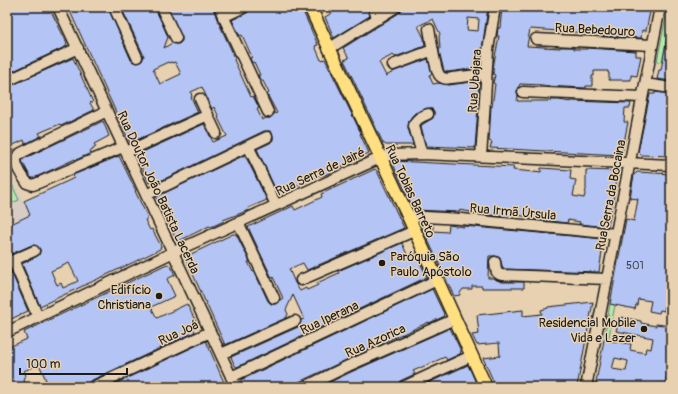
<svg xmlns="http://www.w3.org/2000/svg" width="678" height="394" viewBox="0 0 678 394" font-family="Pangolin,sans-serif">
	<rect width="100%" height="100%" fill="#e7d1b0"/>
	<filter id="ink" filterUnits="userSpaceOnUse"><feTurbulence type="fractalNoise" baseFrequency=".025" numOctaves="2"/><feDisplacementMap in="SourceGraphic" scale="8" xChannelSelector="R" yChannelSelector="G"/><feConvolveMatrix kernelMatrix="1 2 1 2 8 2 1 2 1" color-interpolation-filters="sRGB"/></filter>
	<g filter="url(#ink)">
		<path fill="#d8cdc4" d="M7 165 30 215 7 226Z"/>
		<path fill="#b1eaae" stroke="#668365" d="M668 7H671V19L662 62 657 61Z
			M7 174 19 200 7 205Z
			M610 304 615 305 608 341 604 340Z"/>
		<path fill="#b4c4f4" stroke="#1c1c1c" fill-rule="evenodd" d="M7 7H49L66 41 67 46 7 74V38L10 37 7 31Z
			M68 7H108L131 60 134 62 137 63 142 61 144 56 121 7H155L168 37 164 48 172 43 176 44H179L182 41V38L168 7H213L217 19 235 58 234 60 251 97 253 96 259 108 257 109 262 120 266 118H270L274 114 277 113 267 94 269 93 263 81H261L258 75H260L254 62 252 63 250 58 252 57 242 35 240 36 232 20 247 13 250 10V7H301L318 45 315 46 321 60 325 59 361 133 360 134 369 153 330 172V173L321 176 320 175 278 195 257 149 270 143 273 140V134L270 131H264L154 184 153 182 149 183 136 155 204 124 213 142 227 136 218 118 219 117 214 107 212 109 202 87 191 92 192 97H191L198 112 130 143ZM168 62V63L172 62V63L175 62 181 74 160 84 153 69Z
			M342 7H367L370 16 334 38 325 17Z
			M402 7H488L482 50H480L478 68 448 72 444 71 439 51V49H440L439 36 440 34 433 19 418 26 424 38 425 46 395 57 393 55 379 62 386 76 395 71 428 59 432 74 429 75 433 84 439 83 449 85 478 81 479 94 475 148 426 146 421 126 423 124 433 118 434 114V111L432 109 428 108 415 113 412 116 409 121 408 128 413 145H386L383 143 344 60 349 58 343 48 399 13 402 10ZM468 18 479 19 478 31 467 30Z
			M502 7H522L530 9V7H651L646 31 642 30 641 38 603 36V34L530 29 527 46 560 48V47H574V49H587V48L636 51V56H641L637 76 631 75V80H609V73H608V71H594V76H592V86H586V88L544 86V85L520 84 517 91 518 96 517 101H551V100H559L571 102V101L631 103 630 108H625L624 122H628L622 153 619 155 490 148 492 142 489 141 491 106 492 107 495 84 493 83 495 75 493 74V68L499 36H497L498 28H500Z
			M668 32H671V81L657 79 659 70H661Z
			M73 58 93 102 90 103 94 110 61 126 60 124 39 133 41 136 25 144 24 140 7 148V87Z
			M655 92 671 94V156L641 155 638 152 650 94H655Z
			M103 121 109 136 94 144 96 147 93 149V150L90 151 91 153 76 160 75 159 36 177 33 178H31L23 163 22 161 25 158Z
			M245 155 267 200 248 208 249 210 223 220 224 221 211 227 209 226 179 241 176 239 156 197Z
			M119 156 136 191H135L148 218 145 220 150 230 152 229 161 246 160 249 134 262 40 306 22 264 39 255 40 252V249L37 246 32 245 7 256V226L30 215 24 201 70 180 74 178 73 175ZM69 263 78 281 63 288 61 283 57 285 51 271Z
			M394 161 514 167 513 170 534 172V171L541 172V168L571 170 570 179 576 180 573 196 584 198 586 190V170L615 171 618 174 608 226 607 227 579 224 580 222 568 220 567 223 531 219V217L508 214V217L470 213 471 212 459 210V212L414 210 393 164Z
			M375 169 377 171 404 228 307 270 303 263 289 269 295 283 300 291 306 288 307 290 318 285 317 283 339 273 338 271 402 243 408 257 416 254 427 277 237 367 235 366 231 357 298 327 300 324 301 320 304 319 293 295 286 310 288 314 286 318 225 345 186 259 187 256 233 234H236L250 262H248L253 272 254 271 268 301 271 304H276L280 300 283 298 273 277 272 278 248 227 293 206 295 210 322 197 321 194Z
			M637 172 671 174V275H670L664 311 660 310 659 313 649 311 651 301 638 299 637 305H636L635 309 610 304 626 219 634 221 638 199 630 198 634 175Z
			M420 223 433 224V231L448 232 449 225 464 227V226L604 239 599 272 503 269 500 258 495 256H489L488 278H493L497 280 502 282H524V288H482V286H472V289H463L460 293V295L454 296Z
			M167 264 171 266 175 275 167 279 175 296 151 307 157 318 187 304 198 326 193 328 195 332 90 381 87 385 82 387H32L46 380 39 364 24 371 26 376 23 378 27 387H7V348L27 339 24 332Z
			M7 269H10L28 311 7 321Z
			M432 289 444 314 443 317 429 323V322L418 327 403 334H404L401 335 402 334 288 387H244L241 380Z
			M593 302 577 387H496L483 358 500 356 499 343 477 345 472 335 479 334 477 315 523 310V316L542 314 541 310 548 308V307Z
			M621 317 641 321V323L656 326V324L671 326V373H667L665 387H605L598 385 596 382 604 340 631 344 630 350 645 353 646 348 651 349 653 338 616 331 619 319H620ZM615 358 628 361 626 371 612 369Z
			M450 328 461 351 460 354 447 360 445 357 413 371 415 374 400 381 398 384 397 387H320L351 372Z
			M206 341 226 387H111L110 386Z
			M468 365 478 387H419Z"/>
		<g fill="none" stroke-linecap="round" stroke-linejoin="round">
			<defs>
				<path id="minor" d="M58 7 236 387
					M114 7 137 57
					M161 7 176 38
					M219 7 268 112
					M373 7 378 19
					M223 17 244 7
					M429 29C431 38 435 71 440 76 443 79 448 79 452 78L486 74
					M536 39 652 45
					M330 48 396 7
					M393 65 433 50
					M7 81 78 48
					M645 84 671 88
					M523 92 642 97
					M200 99 216 133
					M107 111 21 153 16 158C15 167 22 175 27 183L33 185 38 183 123 147
					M248 146 260 170
					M126 152 208 115
					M422 154 414 126C415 119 421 117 428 114
					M481 156 484 116 488 50 495 7
					M261 173 276 205
					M146 195 267 137
					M408 216 461 219 616 234
					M238 222 274 298
					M13 260 38 317
					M495 262C496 269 495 274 502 275L607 279
					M7 263 34 251
					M301 280 414 231
					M7 332 180 249 380 158 389 155 422 154 671 165
					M221 354 295 321
					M231 377 437 280
					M93 387 210 332
					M305 387 348 366 455 319
					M403 387 471 356
					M586 387 660 7"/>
				<path id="major" d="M310 7 408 216 486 387"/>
			</defs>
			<use href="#minor" stroke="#1c1c1c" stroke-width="13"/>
			<use href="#major" stroke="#1c1c1c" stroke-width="15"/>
			<use href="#minor" stroke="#e7d1b0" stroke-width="10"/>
			<use href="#major" stroke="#ffdf80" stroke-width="12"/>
		</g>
	</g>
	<g fill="#1c1c1c" stroke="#e7d1b0" stroke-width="1.5">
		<circle cx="382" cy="263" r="4"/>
		<circle cx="159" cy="296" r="4"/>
		<circle cx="644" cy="329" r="4"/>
	</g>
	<g text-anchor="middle" stroke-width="3" stroke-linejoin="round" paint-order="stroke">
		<g font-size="11" fill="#424652">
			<text x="635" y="269">501</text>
		</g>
		<g font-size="13" fill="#1c1c1c" stroke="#e7d1b0">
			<text transform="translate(595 29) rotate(3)" y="5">Rua Bebedouro</text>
			<text transform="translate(474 81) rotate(-86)" y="5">Rua Ubajara</text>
			<text transform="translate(320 171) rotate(-25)" y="5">Rua Serra de Jairé</text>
			<text transform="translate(411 191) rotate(65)" y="5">Rua Tobias Barreto</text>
			<text transform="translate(159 192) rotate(65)" y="5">Rua Doutor João Batista Lacerda</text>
			<text transform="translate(610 195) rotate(-79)" y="5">Rua Serra da Bocaina</text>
			<text transform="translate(513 211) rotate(5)" y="5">Rua Irmã Úrsula</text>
			<text transform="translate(329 317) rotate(-25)" y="5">Rua Iperana</text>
			<text transform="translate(178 332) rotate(-25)" y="5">Rua Joá</text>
			<text transform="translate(375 340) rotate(-24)" y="5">Rua Azorica</text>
		</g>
		<g font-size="13" fill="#1c1c1c" stroke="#e7d1b0" text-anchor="end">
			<text x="390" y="261" text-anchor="start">Paróquia São<tspan x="390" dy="15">Paulo Apóstolo</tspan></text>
			<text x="151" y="294">Edifício<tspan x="151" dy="15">Christiana</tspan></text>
			<text x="636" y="327">Residencial Mobile<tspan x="636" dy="15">Vida e Lazer</tspan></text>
		</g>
	</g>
	<rect width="678" height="394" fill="none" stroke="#e7d1b0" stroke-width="24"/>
	<rect x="12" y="12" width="654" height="370" fill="none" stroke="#1c1c1c" stroke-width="1.5" filter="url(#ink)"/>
	<path d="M20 368v6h107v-6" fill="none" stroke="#1c1c1c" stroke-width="2"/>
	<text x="26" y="368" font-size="12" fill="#1c1c1c" stroke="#e7d1b0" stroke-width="3" paint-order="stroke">100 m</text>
</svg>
